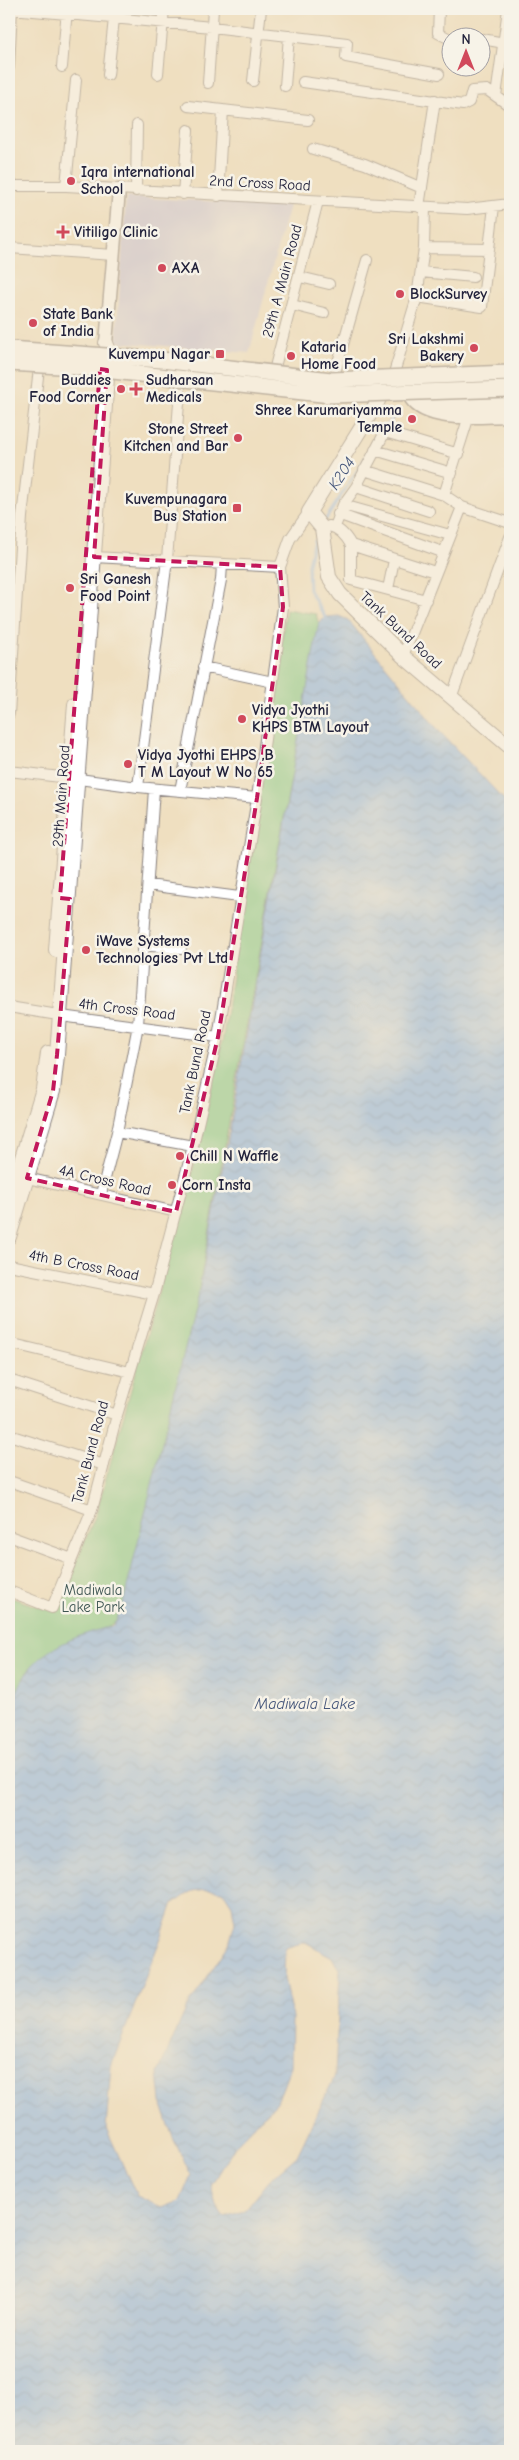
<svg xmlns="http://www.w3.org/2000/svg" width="519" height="2460" viewBox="0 0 519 2460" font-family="'Comic Neue',sans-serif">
	<defs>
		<pattern id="water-waves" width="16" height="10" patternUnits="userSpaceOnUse" patternTransform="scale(1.25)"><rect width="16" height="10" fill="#83b4ef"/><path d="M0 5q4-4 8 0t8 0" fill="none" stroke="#6b92c3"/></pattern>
	</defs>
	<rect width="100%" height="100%" fill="#f7f3e8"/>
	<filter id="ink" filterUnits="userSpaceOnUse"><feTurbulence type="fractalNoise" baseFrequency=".02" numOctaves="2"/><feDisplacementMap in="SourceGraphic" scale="10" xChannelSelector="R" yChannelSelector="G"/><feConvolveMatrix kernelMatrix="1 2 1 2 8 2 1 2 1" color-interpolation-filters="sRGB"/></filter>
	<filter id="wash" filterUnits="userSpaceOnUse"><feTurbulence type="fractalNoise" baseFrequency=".0096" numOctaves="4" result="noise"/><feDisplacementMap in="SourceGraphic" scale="20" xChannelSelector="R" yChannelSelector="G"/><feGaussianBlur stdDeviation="1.12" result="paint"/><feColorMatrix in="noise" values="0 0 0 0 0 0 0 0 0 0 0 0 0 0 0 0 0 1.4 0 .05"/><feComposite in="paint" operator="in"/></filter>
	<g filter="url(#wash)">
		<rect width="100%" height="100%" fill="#efdfc0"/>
		<path fill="#c3c0db" d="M126 197 289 205 249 353 116 342Z"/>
		<path fill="#7ecd8c" stroke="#507864" d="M286 609 316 614 319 624 198 1295 128 1585C123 1604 123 1623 102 1629L30 1668 9 1708V1597L55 1612 96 1514 199 1147 223 1037Z"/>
		<path fill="url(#water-waves)" stroke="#526b95" fill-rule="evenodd" d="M339 616 348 620 439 731 510 806V2451H9V1708C16 1695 22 1678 31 1667 51 1644 85 1633 113 1626L122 1608 198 1295 229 1134 317 632 319 624 325 617ZM207 1889 223 1891 232 1905 235 1923 229 1944 186 2009 158 2073 161 2102 173 2138 191 2175 180 2201 162 2208 137 2196 106 2128 111 2066 162 1935 173 1903 193 1891ZM305 1942 332 1957 340 1972 335 2076 297 2156 269 2180 244 2211 224 2217 216 2205 211 2185 236 2144 277 2102 291 2066 292 2017 284 1978 285 1948Z"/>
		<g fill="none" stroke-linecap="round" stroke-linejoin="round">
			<path stroke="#83b4ef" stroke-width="3" d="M385 429 394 416
				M326 519 366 457
				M314 540 308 564 309 590 325 617"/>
		</g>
	</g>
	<g filter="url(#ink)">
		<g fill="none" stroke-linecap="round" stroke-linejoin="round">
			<defs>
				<path id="minor" d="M11 9 212 27 347 43 346 57 439 74
					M439 9 438 33 452 40
					M482 39 510 44
					M9 67 12 9
					M62 67 67 9
					M158 74 164 9
					M108 75 115 9
					M253 81 261 9
					M303 82 463 105 469 102 472 91 487 90 510 106
					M208 83 213 9
					M285 86 289 36
					M496 96 508 9
					M188 106 308 120
					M313 149 365 164 422 188
					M9 186H66L467 209 510 204
					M66 186 76 80
					M136 191 137 125
					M183 194 188 130
					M218 196 223 110
					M419 207 435 100
					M9 248 114 255
					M489 249 494 206
					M421 272 473 277
					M300 277 329 284
					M417 297 482 307 489 249 424 248
					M292 305 324 313
					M275 367 318 201
					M335 373 367 260
					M394 373 417 297 424 248 425 207
					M375 450 452 473
					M364 470 444 495 462 507
					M356 487 429 511
					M444 495 469 416
					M343 505 450 535
					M338 514 442 552
					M329 526C340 528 346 536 351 545L435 572
					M335 527 343 505 356 487 385 432 459 454
					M351 545V580L426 600
					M94 557 280 567
					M388 589 394 560
					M403 656 462 507 510 523
					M203 667 273 682
					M451 698 510 537
					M9 714 22 517 39 368
					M9 771 69 778
					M79 779 138 787 257 798
					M138 787 167 560 180 390
					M180 791 221 580 222 565
					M148 885 239 897
					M143 945 181 949
					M9 1007 52 1014
					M61 1016 218 1037
					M117 1132 193 1146
					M27 1178 176 1212
					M101 1194 117 1132 138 1025 154 789
					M9 1265 154 1294
					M9 1343 130 1372
					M9 1380 117 1415
					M9 1435 104 1465
					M9 1481 92 1510
					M9 1536 72 1559
					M9 1591 52 1608 92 1510 117 1415 154 1294 193 1146 218 1037 257 798 283 607 280 567 290 539 309 512"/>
				<path id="tertiary" d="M106 343 119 190
					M411 399C428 424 483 416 510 416"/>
				<path id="secondary" d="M378 401 309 512 322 528 329 577 340 594 403 656 510 747
					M56 950 75 704
					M9 1200 43 1089 48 1053
					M9 1237 53 1091 57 1055 109 351 106 343"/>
				<path id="primary" d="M421 398 433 405 510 404"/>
			</defs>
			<use href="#minor" stroke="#88807e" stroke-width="12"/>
			<use href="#tertiary" stroke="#88807e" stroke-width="15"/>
			<use href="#secondary" stroke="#88807e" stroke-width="16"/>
			<use href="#primary" stroke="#88807e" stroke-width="18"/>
			<use href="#minor" stroke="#fff" stroke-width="10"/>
			<use href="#tertiary" stroke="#fff" stroke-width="12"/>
			<use href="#secondary" stroke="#fff" stroke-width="14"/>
			<use href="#primary" stroke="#fff" stroke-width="15"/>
			<path stroke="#22223b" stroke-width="3" d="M9 358 156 371 333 392 510 385
				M260 376 326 382H407"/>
			<defs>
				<path id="primary-bridge" d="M9 349 162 360 331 380 510 373
					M9 363 77 367 331 395 510 389"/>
			</defs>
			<use href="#primary-bridge" stroke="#88807e" stroke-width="18" stroke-linecap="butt"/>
			<use href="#primary-bridge" stroke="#fff" stroke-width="15"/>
		</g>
	</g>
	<path d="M0 0H519V2460H0ZM100 369 107 370 94 557 280 567 283 607 257 798 218 1037 176 1212 27 1178 53 1091 57 1055 70 899 60 898Z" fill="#efdfc0" fill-opacity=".55" fill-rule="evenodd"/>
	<path fill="none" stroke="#c2185b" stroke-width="4" stroke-dasharray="10 6" stroke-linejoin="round" d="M100 369 107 370 94 557 280 567 283 607 257 798 218 1037 176 1212 27 1178 53 1091 57 1055 70 899 60 898Z"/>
	<g fill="#d1495b" stroke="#f7f3e8" stroke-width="2">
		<circle cx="71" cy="181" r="5"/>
		<path d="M60.5 224.5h5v5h5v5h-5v5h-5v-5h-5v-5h5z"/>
		<circle cx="162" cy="268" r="5"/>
		<circle cx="400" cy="294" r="5"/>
		<circle cx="33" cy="323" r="5"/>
		<circle cx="474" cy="348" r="5"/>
		<rect x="215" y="349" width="10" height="10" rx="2.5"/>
		<circle cx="291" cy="356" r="5"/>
		<circle cx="121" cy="389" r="5"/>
		<path d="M133.5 381.5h5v5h5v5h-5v5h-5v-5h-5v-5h5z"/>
		<circle cx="412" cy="419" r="5"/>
		<circle cx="238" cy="438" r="5"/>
		<rect x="232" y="503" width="10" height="10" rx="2.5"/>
		<circle cx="70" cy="588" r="5"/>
		<circle cx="242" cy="719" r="5"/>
		<circle cx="128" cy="764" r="5"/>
		<circle cx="86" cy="950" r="5"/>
		<circle cx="180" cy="1156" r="5"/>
		<circle cx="172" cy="1185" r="5"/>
	</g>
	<g text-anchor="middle" stroke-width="5" stroke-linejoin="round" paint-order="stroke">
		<g font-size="15" font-weight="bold" fill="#22223b" stroke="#f7f3e8" text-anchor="start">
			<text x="81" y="177">Iqra international<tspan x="81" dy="17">School</tspan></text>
			<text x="74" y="237">Vitiligo Clinic</text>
			<text x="172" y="273">AXA</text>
			<text x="410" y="299">BlockSurvey</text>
			<text x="43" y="319">State Bank<tspan x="43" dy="17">of India</tspan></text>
			<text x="464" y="344" text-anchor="end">Sri Lakshmi<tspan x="464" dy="17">Bakery</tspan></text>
			<text x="301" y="352">Kataria<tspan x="301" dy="17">Home Food</tspan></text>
			<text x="210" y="359" text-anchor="end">Kuvempu Nagar</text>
			<text x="111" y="385" text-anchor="end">Buddies<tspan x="111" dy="17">Food Corner</tspan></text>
			<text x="146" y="385">Sudharsan<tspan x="146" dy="17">Medicals</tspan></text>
			<text x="402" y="415" text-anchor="end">Shree Karumariyamma<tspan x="402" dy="17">Temple</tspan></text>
			<text x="228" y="434" text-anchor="end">Stone Street<tspan x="228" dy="17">Kitchen and Bar</tspan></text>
			<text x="227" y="504" text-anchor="end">Kuvempunagara<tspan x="227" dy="17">Bus Station</tspan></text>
			<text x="80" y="584">Sri Ganesh<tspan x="80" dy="17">Food Point</tspan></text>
			<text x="252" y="715">Vidya Jyothi<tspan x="252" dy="17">KHPS BTM Layout</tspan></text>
			<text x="138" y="760">Vidya Jyothi EHPS ,B<tspan x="138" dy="17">T M Layout W No 65</tspan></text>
			<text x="96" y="946">iWave Systems<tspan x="96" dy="17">Technologies Pvt Ltd</tspan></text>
			<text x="190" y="1161">Chill N Waffle</text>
			<text x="182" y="1190">Corn Insta</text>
		</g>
		<g font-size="15" fill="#22223b" stroke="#f7f3e8">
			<text transform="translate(260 183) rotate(3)" y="5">2nd Cross Road</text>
			<text transform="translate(282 281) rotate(-75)" y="5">29th A Main Road</text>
			<text transform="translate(401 630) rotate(43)" y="5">Tank Bund Road</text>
			<text transform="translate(61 796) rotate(-86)" y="5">29th Main Road</text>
			<text transform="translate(127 1009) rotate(7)" y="5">4th Cross Road</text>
			<text transform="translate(195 1062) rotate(-78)" y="5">Tank Bund Road</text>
			<text transform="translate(105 1180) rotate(13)" y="5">4A Cross Road</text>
			<text transform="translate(84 1265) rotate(11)" y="5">4th B Cross Road</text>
			<text transform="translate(90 1452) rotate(-75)" y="5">Tank Bund Road</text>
		</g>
		<g font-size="15" fill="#3e5553" stroke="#f7f3e8">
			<text x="93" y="1595">Madiwala<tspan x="93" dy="17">Lake Park</tspan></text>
		</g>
		<g font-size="16" font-style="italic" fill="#44557a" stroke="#f7f3e8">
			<text transform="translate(341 473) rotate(-57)" y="6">K204</text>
			<text x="305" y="1709">Madiwala Lake</text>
		</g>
	</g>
	<rect width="519" height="2460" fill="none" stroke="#f7f3e8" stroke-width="30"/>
	<g transform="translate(466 52)"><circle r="24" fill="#f7f3e8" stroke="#a29fa3"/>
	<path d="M0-4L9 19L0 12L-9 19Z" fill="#d1495b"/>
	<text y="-8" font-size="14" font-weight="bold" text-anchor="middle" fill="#22223b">N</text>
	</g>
</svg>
